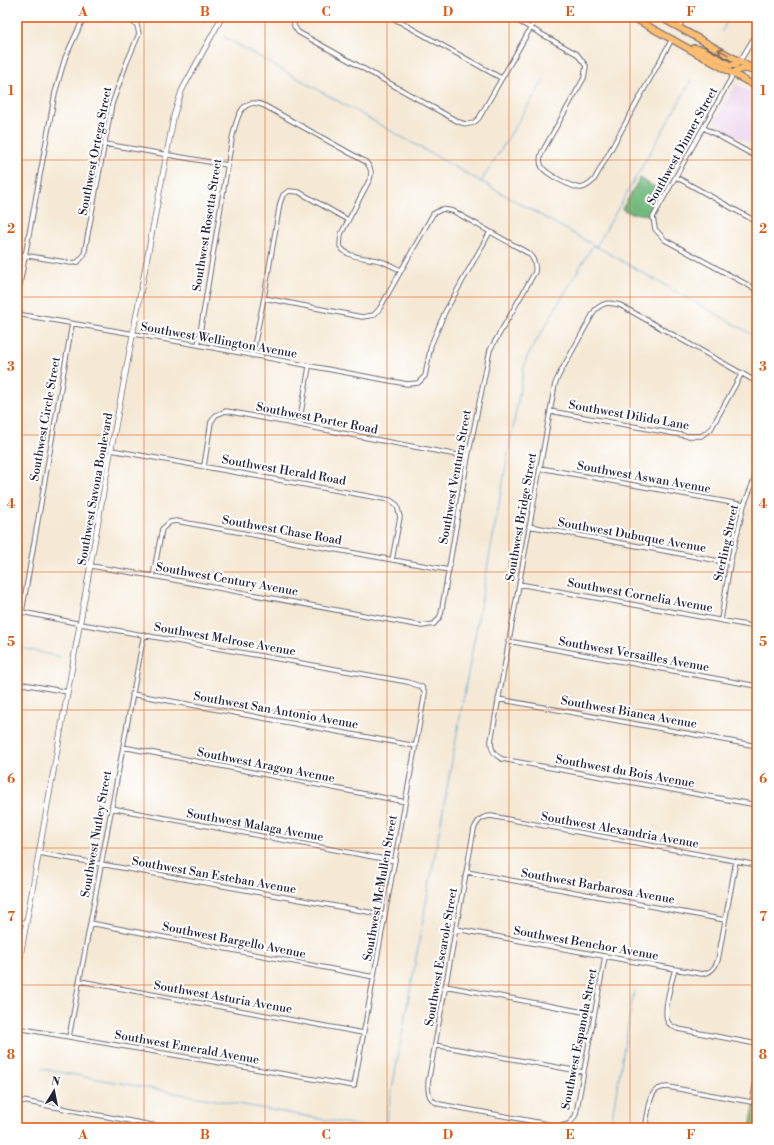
<svg xmlns="http://www.w3.org/2000/svg" width="774" height="1145" viewBox="0 0 774 1145" font-family="'Libre Bodoni',serif">
	<rect width="100%" height="100%" fill="#fff"/>
	<filter id="ink" filterUnits="userSpaceOnUse"><feTurbulence type="fractalNoise" baseFrequency=".025" numOctaves="2"/><feDisplacementMap in="SourceGraphic" scale="8" xChannelSelector="R" yChannelSelector="G"/><feConvolveMatrix kernelMatrix="1 2 1 2 8 2 1 2 1" color-interpolation-filters="sRGB"/></filter>
	<filter id="wash" filterUnits="userSpaceOnUse"><feTurbulence type="fractalNoise" baseFrequency=".012" numOctaves="4" result="noise"/><feDisplacementMap in="SourceGraphic" scale="16" xChannelSelector="R" yChannelSelector="G"/><feGaussianBlur stdDeviation="0.9" result="paint"/><feColorMatrix in="noise" values="0 0 0 0 0 0 0 0 0 0 0 0 0 0 0 0 0 1.4 0 .05"/><feComposite in="paint" operator="in"/></filter>
	<g filter="url(#wash)">
		<rect width="100%" height="100%" fill="#f5e9d5"/>
		<path fill="#ead1ec" d="M736 84 757 96V148L717 125 715 120Z"/>
		<path fill="#72b97f" stroke="#4a6e5d" d="M640 178 661 191 649 215 630 213 622 209Z
			M754 1105 757 1106V1128H750Z"/>
		<g fill="none" stroke-linecap="round" stroke-linejoin="round">
			<path stroke="#5da7d5" stroke-width="1" d="M198 17 206 22
				M722 31 729 17
				M224 37 757 337
				M481 182 544 80
				M596 247 691 81
				M17 647 60 657
				M42 1069 372 1128
				M385 1128 524 367 527 357 593 245
				M610 1128 634 991"/>
		</g>
	</g>
	<g filter="url(#ink)">
		<g fill="none" stroke-linecap="round" stroke-linejoin="round">
			<defs>
				<path id="minor" d="M294 17V26L298 32 457 121C466 125 472 126 479 118L537 17
					M391 17 501 78
					M511 17 577 54 586 66 584 78 542 152C540 157 539 162 542 167 546 174 573 188 581 188 586 187 590 184 594 180L672 39
					M17 20 18 17
					M679 27 684 17
					M740 61 757 33
					M734 73 653 217 655 229 665 240 757 290
					M704 128 757 157
					M105 144 227 165
					M676 177 757 222
					M17 254 71 263 78 262 84 255 112 104 127 62 139 34 137 25 126 17
					M17 300 55 93 65 58 84 17
					M17 314 198 345 407 384 418 383 425 376 431 345 445 312 490 232
					M198 345 232 139C236 122 240 94 265 106L366 162C371 168 372 172 370 179L341 234 340 246C347 259 368 257 380 261 387 263 394 267 400 270
					M252 356 264 298 280 203 283 195 289 191 299 192 348 220
					M757 382 620 305C609 302 604 302 595 310L559 375 555 384 491 741C491 750 494 755 502 759L757 805
					M550 411 687 436H701L711 429 742 373
					M299 424 309 367
					M111 450 390 500 397 505 400 517 392 560
					M204 466 211 422 216 415 226 411 468 457
					M540 468 744 505
					M529 526 730 563
					M91 566 153 576 422 626 434 624 439 618 441 614 468 457 490 350 535 272C536 264 534 258 528 253L453 211 442 209 433 214 380 308 374 315 362 317 264 298
					M153 576 162 529 170 522 176 521 449 570
					M519 584 757 627
					M17 611 81 624 408 682 422 687 425 693 354 1086 17 1028
					M22 612 72 324
					M721 620 730 563 744 505 757 473
					M508 641 757 686
					M17 684H23L68 692
					M132 694 416 746
					M498 699 757 746
					M123 747 406 802
					M111 808 395 861
					M39 853 385 915
					M467 872 725 920
					M17 921 26 923
					M90 923 374 977
					M456 929 702 974C711 973 715 968 718 960L736 861
					M605 957 576 1114C572 1123 568 1126 558 1126L439 1104C429 1100 428 1094 428 1083L474 829C478 820 481 817 491 816L757 865
					M675 969C672 981 662 1012 668 1022 670 1026 674 1027 678 1029L757 1044
					M80 981 363 1033
					M445 986 594 1014
					M69 1037 144 634
					M435 1045 584 1072
					M17 1100 168 1128
					M752 1102 757 1076
					M646 1128C646 1123 647 1117 648 1112 651 1098 651 1087 668 1087L757 1103"/>
				<path id="tertiary" d="M17 975 111 450 174 115 182 90 222 17"/>
				<path id="primary" d="M632 17 757 87
					M660 17 757 71
					M694 48 703 50 730 65H735L740 61
					M734 73C739 69 744 67 750 70"/>
			</defs>
			<use href="#minor" stroke="#6c6871" stroke-width="5.5"/>
			<use href="#tertiary" stroke="#6c6871" stroke-width="6"/>
			<use href="#primary" stroke="#6c6871" stroke-width="8"/>
			<use href="#minor" stroke="#fff" stroke-width="3.5"/>
			<use href="#tertiary" stroke="#fff" stroke-width="4.5"/>
			<use href="#primary" stroke="#fcbd6f" stroke-width="6"/>
		</g>
		<defs><path id="oneway-shaft" d="M-6 0H5M1.5-3L5.5 0L1.5 3" fill="none" stroke-width="1.6" stroke-linecap="round" stroke-linejoin="round"/></defs>
		<use stroke="#8f7055" href="#oneway-shaft" transform="translate(723 52) rotate(-151)"/>
	</g>
	<path fill="none" stroke="#de560e" stroke-width="1" stroke-opacity="0.55" d="M144 17V1128M265 17V1128M387 17V1128M509 17V1128M630 17V1128M17 160H757M17 297H757M17 435H757M17 572H757M17 710H757M17 848H757M17 985H757"/>
	<g text-anchor="middle" stroke-width="4" stroke-linejoin="round" paint-order="stroke">
		<g font-size="12" fill="#22223b" stroke="#fff">
			<text transform="translate(682 146) rotate(-61)" y="4">Southwest Dinner Street</text>
			<text transform="translate(95 151) rotate(-79)" y="4">Southwest Ortega Street</text>
			<text transform="translate(207 225) rotate(-81)" y="4">Southwest Rosetta Street</text>
			<text transform="translate(219 340) rotate(10)" y="4">Southwest Wellington Avenue</text>
			<text transform="translate(629 415) rotate(10)" y="4">Southwest Dilido Lane</text>
			<text transform="translate(317 418) rotate(11)" y="4">Southwest Porter Road</text>
			<text transform="translate(45 419) rotate(-80)" y="4">Southwest Circle Street</text>
			<text transform="translate(284 470) rotate(10)" y="4">Southwest Herald Road</text>
			<text transform="translate(455 477) rotate(-80)" y="4">Southwest Ventura Street</text>
			<text transform="translate(644 477) rotate(10)" y="4">Southwest Aswan Avenue</text>
			<text transform="translate(95 489) rotate(-80)" y="4">Southwest Savona Boulevard</text>
			<text transform="translate(521 517) rotate(-80)" y="4">Southwest Bridge Street</text>
			<text transform="translate(282 530) rotate(10)" y="4">Southwest Chase Road</text>
			<text transform="translate(632 535) rotate(10)" y="4">Southwest Dubuque Avenue</text>
			<text transform="translate(726 543) rotate(-78)" y="4">Sterling Street</text>
			<text transform="translate(227 579) rotate(10)" y="4">Southwest Century Avenue</text>
			<text transform="translate(640 595) rotate(10)" y="4">Southwest Cornelia Avenue</text>
			<text transform="translate(225 639) rotate(10)" y="4">Southwest Melrose Avenue</text>
			<text transform="translate(634 654) rotate(10)" y="4">Southwest Versailles Avenue</text>
			<text transform="translate(276 710) rotate(10)" y="4">Southwest San Antonio Avenue</text>
			<text transform="translate(629 712) rotate(10)" y="4">Southwest Bianca Avenue</text>
			<text transform="translate(266 765) rotate(11)" y="4">Southwest Aragon Avenue</text>
			<text transform="translate(625 771) rotate(10)" y="4">Southwest du Bois Avenue</text>
			<text transform="translate(255 825) rotate(10)" y="4">Southwest Malaga Avenue</text>
			<text transform="translate(620 830) rotate(10)" y="4">Southwest Alexandria Avenue</text>
			<text transform="translate(96 834) rotate(-80)" y="4">Southwest Nutley Street</text>
			<text transform="translate(214 875) rotate(10)" y="4">Southwest San Esteban Avenue</text>
			<text transform="translate(598 886) rotate(10)" y="4">Southwest Barbarosa Avenue</text>
			<text transform="translate(380 888) rotate(-80)" y="4">Southwest McMullen Street</text>
			<text transform="translate(234 940) rotate(11)" y="4">Southwest Bargello Avenue</text>
			<text transform="translate(586 943) rotate(10)" y="4">Southwest Benchor Avenue</text>
			<text transform="translate(441 957) rotate(-80)" y="4">Southwest Escarole Street</text>
			<text transform="translate(223 997) rotate(10)" y="4">Southwest Asturia Avenue</text>
			<text transform="translate(579 1039) rotate(-79)" y="4">Southwest Espanola Street</text>
			<text transform="translate(187 1047) rotate(10)" y="4">Southwest Emerald Avenue</text>
		</g>
	</g>
	<rect width="774" height="1145" fill="none" stroke="#fff" stroke-width="44"/>
	<g transform="translate(54 1091) rotate(10)" stroke="#ffffff" stroke-width="3" paint-order="stroke">
	<path d="M0-3L7 15L0 10L-7 15Z" fill="#22223b"/>
	<text y="-6" font-size="11" font-weight="bold" text-anchor="middle" fill="#22223b">N</text>
	</g>
	<rect x="22" y="22" width="730" height="1101" fill="none" stroke="#de560e" stroke-width="1.5"/>
	<g font-size="13" text-anchor="middle" font-weight="bold" fill="#de560e">
		<text x="83" y="16">A</text>
		<text x="205" y="16">B</text>
		<text x="326" y="16">C</text>
		<text x="448" y="16">D</text>
		<text x="570" y="16">E</text>
		<text x="691" y="16">F</text>
		<text x="11" y="95">1</text>
		<text x="763" y="95">1</text>
		<text x="11" y="233">2</text>
		<text x="763" y="233">2</text>
		<text x="11" y="371">3</text>
		<text x="763" y="371">3</text>
		<text x="11" y="508">4</text>
		<text x="763" y="508">4</text>
		<text x="11" y="646">5</text>
		<text x="763" y="646">5</text>
		<text x="11" y="783">6</text>
		<text x="763" y="783">6</text>
		<text x="11" y="921">7</text>
		<text x="763" y="921">7</text>
		<text x="11" y="1059">8</text>
		<text x="763" y="1059">8</text>
		<text x="83" y="1139">A</text>
		<text x="205" y="1139">B</text>
		<text x="326" y="1139">C</text>
		<text x="448" y="1139">D</text>
		<text x="570" y="1139">E</text>
		<text x="691" y="1139">F</text>
	</g>
</svg>
